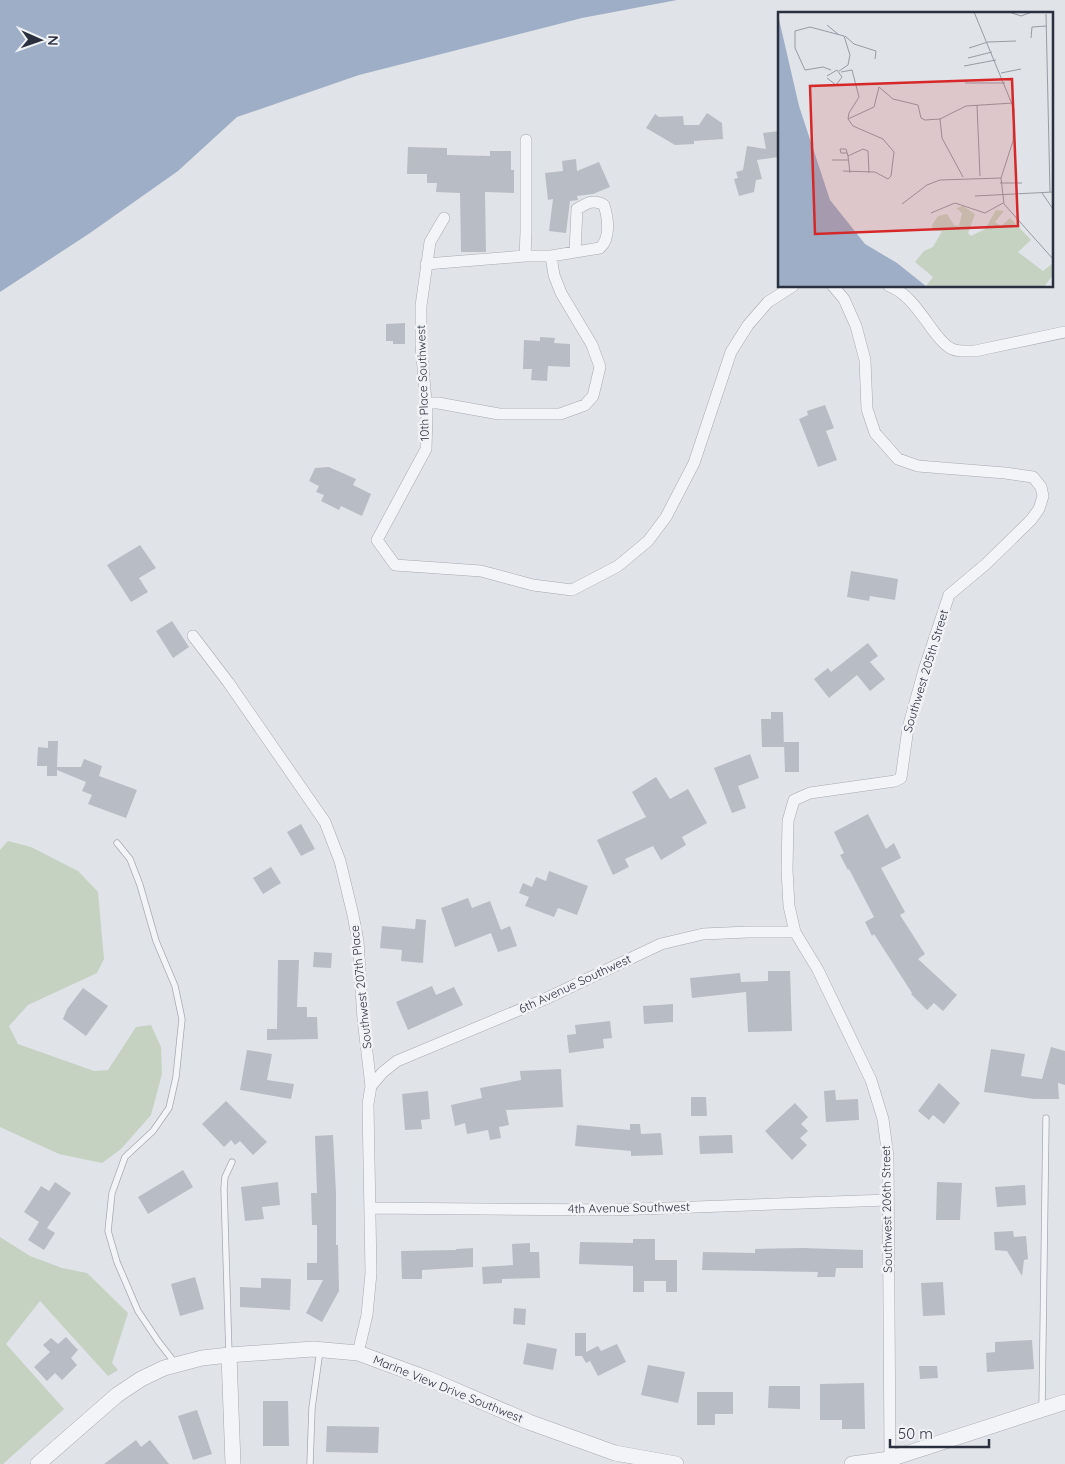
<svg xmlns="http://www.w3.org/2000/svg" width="1065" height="1464" viewBox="0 0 1065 1464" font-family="Quicksand,sans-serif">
	<rect width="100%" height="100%" fill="#e0e3e8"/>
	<path fill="#c5d2c2" d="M8 841 31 847 78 871 98 892 104 959 97 973 28 1005 9 1026 18 1044 94 1071 108 1070 136 1027 151 1025 161 1047 162 1074 151 1115 121 1149 102 1163 59 1154 0 1127V850Z
		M0 1237 30 1256 62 1268 87 1273 128 1313 112 1363 118 1370 108 1376 40 1301 6 1344 64 1409 3 1464H0Z"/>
	<path fill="#9daec6" d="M0 0H677L582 18 359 75 237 117 178 171 90 233 0 292Z"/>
	<path fill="#b8bcc5" d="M707 113 722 123 723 139 694 141V144L675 145 646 128 655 114 659 117 683 116 684 125H699Z
		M779 131V157L757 160 762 179 756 180 754 192 739 196 734 179 738 178 736 172 743 170 747 146 766 149 763 133Z
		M408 147 447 148V155L490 156V151H511V170H514V193L485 192 486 252H461L460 193 436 192 437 183H427V174H407Z
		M576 159 577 171 599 162 610 187 593 194 577 196 578 200 570 201 566 233 549 231 553 199 548 200 545 173 563 171 562 161Z
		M405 323V344H393V341H386V324Z
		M540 337 555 338 554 343 570 344V367L548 366 547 381 531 380 532 369H523L524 340 540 341Z
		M825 405 834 428 826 431 837 460 818 467 799 419 808 415 807 411Z
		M329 467 356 479 353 485 371 494 362 516 341 506 339 510 321 501 324 495 316 492 319 486 309 481 315 468Z
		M140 545 156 568 139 578 148 592 131 602 107 565Z
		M851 571 898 579 895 600 870 596 869 601 847 597Z
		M172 621 189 647 173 658 156 631Z
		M868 643 878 656 870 662 885 679 870 691 857 675 829 698 814 679 828 668 831 672Z
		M771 712H783L784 747H762L761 719H771Z
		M48 741H58L57 767H81L84 759 102 766 99 776 137 790 126 818 88 804 92 795 82 791 86 782 57 770V776H47V766H37L38 747 48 748Z
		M784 742H799V772H785Z
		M750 754 759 778 738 786 746 808 732 813 714 768Z
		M656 777 670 799 688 789 707 823 682 837 686 845 661 860 653 846 625 859 629 867 613 875 597 840 646 817 632 792Z
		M868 814 886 849 894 843 901 858 881 868 905 912 900 915 925 954 918 959 957 995 943 1011 934 1003 927 1010 911 994 912 993 874 934 872 936 865 922 874 917 849 869 848 870 840 855 844 853 834 832Z
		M301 824 315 849 301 856 287 832Z
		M271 867 281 883 263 894 253 878Z
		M549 871 588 886 577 915 558 908 554 917 525 906 529 897 519 893 523 883 532 887 536 877 546 881Z
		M468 898 472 908 490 901 501 930 510 926 517 946 498 952 491 933 455 947 441 908Z
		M416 919 426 920 423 963 401 961 402 950 380 948 382 926 415 929Z
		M314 952 332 953 331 968 313 967Z
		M278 960H299L297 1007H307V1017H317L318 1039 267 1040V1029H277Z
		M768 971H790L792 1031 748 1032 746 992 692 998 690 978 740 973 741 982 768 981Z
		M432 986 436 995 454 987 463 1005 408 1030 396 1002Z
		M83 988 108 1006 86 1036 63 1019 67 1009Z
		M673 1004V1022L644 1024 643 1006Z
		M610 1021 612 1038 603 1039 604 1048 569 1053 567 1035 576 1034 575 1025Z
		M1051 1047 1065 1051V1085L1058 1083 1059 1099H1034L984 1092 991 1049 1025 1054 1021 1076 1042 1079Z
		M247 1050 272 1054 267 1080 294 1084 291 1099 240 1090Z
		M561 1069 563 1107 506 1110 509 1125 499 1127 501 1138 490 1140 488 1130 467 1134 465 1123 455 1126 451 1105 482 1098 480 1088 521 1080 520 1071Z
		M939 1083 960 1103 944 1124 933 1115 929 1120 918 1111Z
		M835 1090 836 1100 858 1099 859 1120 826 1122 824 1091Z
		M428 1091 430 1119 421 1120 422 1129 405 1130 402 1094Z
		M691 1097H706L707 1116H691Z
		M226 1101 267 1142 253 1155 240 1141 235 1145 231 1140 224 1147 202 1124Z
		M795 1103 808 1117 801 1124 808 1131 800 1138 807 1145 792 1160 765 1131Z
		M630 1124H640L641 1134 661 1133 663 1155 631 1156V1151L575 1146 577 1125 630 1130Z
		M333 1135 336 1193V1245H338L339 1291 322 1322 306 1313 323 1280H307V1263H317V1225H312L311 1193H317L315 1136Z
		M732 1135 733 1153 700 1154 699 1136Z
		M183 1170 193 1187 148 1214 138 1197Z
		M55 1182 71 1193 47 1228 55 1233 44 1250 28 1240 39 1222 24 1212 41 1186 49 1191Z
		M278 1182 280 1205 262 1207 264 1219 245 1221 241 1187Z
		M937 1182 962 1183 960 1220H936Z
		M1025 1185 1026 1205 997 1207 995 1187Z
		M1013 1231 1014 1237 1026 1236 1028 1259 1024 1260 1022 1276 1007 1251 995 1250 994 1232Z
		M633 1239H655V1260H677V1292H666V1281H644V1292H633V1266L579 1264 580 1242 633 1243Z
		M530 1243V1252H539L540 1278 502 1279V1283L483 1284 482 1267 513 1265 512 1244Z
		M473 1248V1267L422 1270V1279H402L401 1251 456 1250V1249Z
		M803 1248 863 1250V1268H836L835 1277H817L818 1272 702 1270 703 1252 755 1253V1249Z
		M195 1277 204 1309 180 1316 171 1284Z
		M261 1278 291 1279 290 1310 240 1307V1287L261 1288Z
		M943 1282 945 1315 923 1316 921 1283Z
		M514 1308 526 1309 525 1325 513 1324Z
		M575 1333H586V1352L598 1346 601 1351 617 1344 626 1362 598 1376 590 1361 586 1363 582 1356H575Z
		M66 1337 78 1350 71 1358 77 1365 62 1380 55 1373 47 1381 34 1367 50 1352 43 1345 51 1338 58 1344Z
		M1032 1340 1034 1369 987 1372 986 1353 995 1352V1342Z
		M527 1343 557 1349 553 1370 523 1364Z
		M648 1365 685 1372 678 1403 641 1395Z
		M919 1366H937L938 1378 920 1379Z
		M864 1383 865 1429H842V1420H820V1384Z
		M769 1386H800V1409L768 1408Z
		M697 1392H733V1414H715V1425H697Z
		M263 1401H288L289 1446H263Z
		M197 1410 212 1454 193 1460 178 1416Z
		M327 1426 379 1427 378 1453 326 1452Z
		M136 1440 141 1447 150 1440 169 1464H104Z"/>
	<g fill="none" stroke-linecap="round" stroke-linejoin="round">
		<defs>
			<path id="service" d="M117 843 130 859 140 885 156 941 175 986 182 1019 176 1077 169 1108 153 1131 125 1157 112 1193 108 1231 117 1262 138 1311 158 1341 175 1363
				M229 1355 224 1188 225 1177 232 1162
				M1042 1408 1046 1118
				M310 1464 312 1408 320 1350"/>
			<path id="minor" d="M444 218 430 242 421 306V345L427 413 426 449 377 540 395 565 481 571 533 585 572 590 618 566 648 541 666 517 694 463 731 352 748 325 768 302 793 286
				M525 256 526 232V140
				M426 264 525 256H551L600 248C611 238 608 218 604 205 593 199 587 203 577 209L575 252
				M833 286 844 299 856 326 865 360 867 409 875 433 898 459 918 466 1005 473 1033 477 1041 487 1043 496 1039 509 1031 520 986 564 949 595 924 670 908 728 901 778 895 781 810 793 794 800 788 821 787 870 789 906 795 932 818 970 871 1080 883 1119 888 1157 890 1459
				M889 286C909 293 922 316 935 333 939 338 945 346 952 349 959 352 967 351 975 351L1065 332
				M426 403H438L499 414H560L585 405 593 396 600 367 592 345 561 293 554 275 551 256
				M193 636 228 682 325 822 340 861 353 915 358 941 363 1019 371 1086 368 1104 371 1273 367 1315 358 1353
				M371 1086 383 1072 397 1061 543 1000 661 944 703 934 748 932H795
				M370 1208 613 1210 888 1200"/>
			<path id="tertiary" d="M229 1355 233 1464
				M38 1464 117 1395 141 1379 164 1368 202 1358 229 1355 313 1349 358 1353 429 1379 529 1422 615 1453 676 1464
				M852 1464 890 1459 1065 1402"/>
		</defs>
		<use href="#service" stroke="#a6aab2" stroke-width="7"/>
		<use href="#minor" stroke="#a6aab2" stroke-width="12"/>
		<use href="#tertiary" stroke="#a6aab2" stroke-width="16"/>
		<use href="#service" stroke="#f3f4f7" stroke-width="5.5"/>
		<use href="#minor" stroke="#f3f4f7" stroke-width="11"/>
		<use href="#tertiary" stroke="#f3f4f7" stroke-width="15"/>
	</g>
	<g text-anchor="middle" stroke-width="5" stroke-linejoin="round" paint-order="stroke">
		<g font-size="12" fill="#2a303f" stroke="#f0f2f6">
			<text transform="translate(423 383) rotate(-92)" y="4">10th Place Southwest</text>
			<text transform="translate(926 671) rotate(-73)" y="4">Southwest 205th Street</text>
			<text transform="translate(575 984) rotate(-25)" y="4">6th Avenue Southwest</text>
			<text transform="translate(361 987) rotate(-96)" y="4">Southwest 207th Place</text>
			<text transform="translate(629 1208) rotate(-1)" y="4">4th Avenue Southwest</text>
			<text transform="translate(887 1209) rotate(-91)" y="4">Southwest 206th Street</text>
			<text transform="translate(448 1389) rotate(22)" y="4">Marine View Drive Southwest</text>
		</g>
	</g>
	<g transform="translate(778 12)">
		<rect width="275" height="275" fill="#e0e3e8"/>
		<path d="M185 194 197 202 190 221 193 224 207 217 218 198 226 199 217 210 223 214 232 206 253 228 240 240 265 259 275 251V263L266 275 148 274 155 265 137 250 146 239 155 235 164 219 155 218 154 213 160 204 169 202 176 213 181 214 184 201 178 196Z" fill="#c5d2c2"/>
		<path d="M0 3 21 94 52 188 87 232 119 251 149 275H0Z" fill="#9daec6"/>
		<path fill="none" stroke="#979ba4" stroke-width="1" d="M196 0 236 97 235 129 223 166 226 192 275 247M231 0 243 4 254 0M268 2 272 180M49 13 61 23M67 24 76 32 98 39 97 47M253 26 254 15 269 14M191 36 210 30 238 29M190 46 214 40M186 54 218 48M53 58 45 55 27 58 17 36V19L32 15 66 24 72 43 70 53 61 59M63 60 74 58 81 85 71 101 70 107 75 114 105 127 116 140 113 164 110 167 97 160 65 159M223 61 243 57M49 66 58 73 64 65 59 58 49 64M187 71H227M199 93 202 164M70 107 96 95 101 75 115 87 140 93 143 106 147 108 162 107 188 94 235 91M162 107 164 126 185 165M69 141H63L62 137H68L70 144 72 161M70 144 85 137 90 139 91 161M54 148H70M222 171H244M264 181 275 197M197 184 275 180M124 192 149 173 162 168 223 166M153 201 177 191 207 201 225 191"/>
		<path fill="#d62828" fill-opacity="0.15" stroke="#d62828" stroke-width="2.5" d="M234 67 240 214 37 222 32 74Z"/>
		<rect width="275" height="275" fill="none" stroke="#2a303f" stroke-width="2.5"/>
	</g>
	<g transform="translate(40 40) rotate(92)" stroke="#f0f2f6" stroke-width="4" paint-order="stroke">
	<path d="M0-4L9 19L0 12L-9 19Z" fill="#2a303f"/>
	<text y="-8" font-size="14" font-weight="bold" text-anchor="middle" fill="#2a303f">N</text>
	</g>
	<path d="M890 1439v8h99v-8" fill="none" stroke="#2a303f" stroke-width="2.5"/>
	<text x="898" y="1439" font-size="15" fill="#2a303f" stroke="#f0f2f6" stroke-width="4" paint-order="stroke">50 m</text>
</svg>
